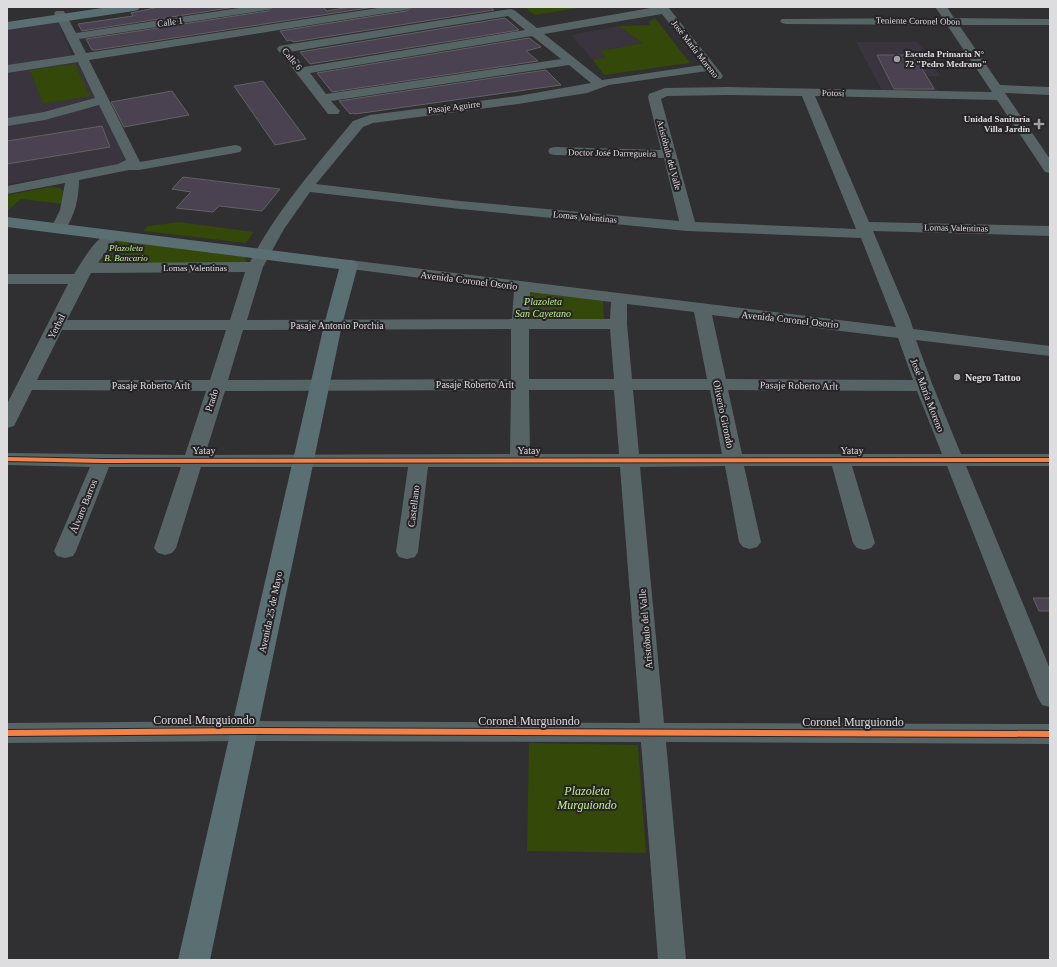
<svg xmlns="http://www.w3.org/2000/svg" width="1057" height="967" viewBox="0 0 1057 967" font-family="'Times New Roman',serif">
	<rect width="100%" height="100%" fill="#302f31"/>
	<path fill="#39343d" d="M58 21 72 56 7 66V29Z
		M619 26 642 43 601 51 606 57 593 60 571 35Z
		M856 42H918L940 76H928L938 91H882Z
		M78 60 125 158 124 161 114 166 7 184V71Z"/>
	<path fill="#334809" d="M524 7H585L535 15Z
		M655 18 690 63 604 75 593 60 606 57 600 51 642 43 619 26 650 25 649 22Z
		M75 64 90 96 43 104 30 70Z
		M50 187 60 188 63 191 62 204 21 199 7 211V195Z
		M179 222 254 232 246 243 143 231 148 226Z
		M117 240 245 257 247 265 98 264Z
		M529 291 603 301 604 320 529 319Z
		M529 743 638 745 646 853 527 851Z"/>
	<path fill="#4a4250" stroke="#626162" d="M159 7H235L82 31 78 24 133 16 131 13Z
		M274 7H323L327 11 350 7H374L96 50H92L86 39 267 11Z
		M413 7H490L494 10 293 42 291 40 287 41 280 31 406 11Z
		M505 18 519 30 310 64 300 52Z
		M529 38 541 47 526 51 538 61 332 92 317 73Z
		M877 55H914L934 89H894Z
		M546 70 561 85 355 114 353 113 350 114 339 101Z
		M263 81 306 139 275 145 234 86Z
		M172 91 189 115 124 127 111 102Z
		M102 126 110 147 7 164V141Z
		M183 177 280 189 262 211 219 206 213 212 176 208 191 192 172 189Z
		M1033 598H1050V611H1039Z"/>
	<g fill="none" stroke-linecap="round" stroke-linejoin="round">
		<path fill="#566466" fill-rule="evenodd" d="M245 7H273L267 10 79 39 86 53 384 7H412L406 10 89 60 140 162 235 145 240 146 242 149 240 152 235 153 139 170H129L79 180C79 198 75 216 64 231L59 233 54 231 51 228 60 210 65 183 7 194V186L118 164 126 160 99 105 45 120 7 126V118L44 112 95 98 78 62 7 73V65L75 55 54 13 56 11H64L76 33Z
			M656 7H668L721 73 723 76 721 79H713L707 71 609 85 587 93 518 104 373 123 363 127 316 184 460 201 679 221 664 158 555 155 550 154 548 151 550 148 555 147 661 150 648 97 649 94 665 88 728 87 992 92 947 25 786 24 782 23 780 21 782 19 943 18 935 7H947L954 18 1050 19V25H959L1000 85 1050 87V95L1005 93 1050 159V173L1045 172 997 100 815 96 869 222 1050 226V236L873 231 910 319 913 329 1050 346V356L916 340 933 386 961 454H1050V466H966L1050 669V707L1042 705 1038 698 947 466H852L875 543 871 548 864 550 857 548 853 543 832 466H744L761 542 757 547 750 549 743 547 739 542 725 466 640 467 664 723 1050 724V744L666 742 686 960H658L641 742 245 741 7 743V723L245 721 640 723 620 467H428L418 552 415 557 407 559 399 557 396 552 408 467H201L176 548 172 553 165 555 158 553 154 548 181 467H109L76 551 73 556 65 558 57 556 54 551 90 467 7 465V453L185 455 206 391 32 390 14 426 7 428V404L68 284H7V274H74C83 261 100 227 119 232L122 235 110 246 98 263 250 262C277 210 316 166 353 121L370 115 518 96 591 83 569 65 331 101 340 111 338 114H328L290 65 288 62 290 59H298L304 67 525 30 508 16 283 53 279 52 277 49 279 46 510 9 514 10 537 28ZM662 14 702 65 602 80 544 34ZM532 36 561 59 326 94 310 73ZM728 95 802 96 856 229 695 222 661 99 667 96ZM310 192 460 209 687 231 861 238 896 327 349 260 343 262 341 265 343 268 514 290 512 319 247 320 263 267 284 229ZM245 272 230 320H67L91 273ZM530 292 611 302 610 319H529ZM627 304 694 312 707 379H632L627 324ZM712 315 898 338 913 380 726 379ZM511 329V379L228 380 243 330ZM529 329H610L614 379H529ZM62 330H226L210 380H37ZM511 390 510 454 205 455 225 391ZM529 390H614L619 454H530ZM633 390H710L722 454H639ZM728 390 917 391 942 454H742Z"/>
		<path fill="#5a6f72" fill-rule="evenodd" d="M109 7H140L138 10 134 11 7 30V22Z
			M7 217 349 260 355 261 358 265 342 325 210 960H178L324 325 339 269 7 227Z"/>
		<defs>
			<path id="cycleway" d="M7 457 102 459 1050 458V462L102 463 7 461Z
				M245 728 1050 731V737L245 734 7 736V730Z"/>
		</defs>
		<use href="#cycleway" stroke="#272428" stroke-width="2"/>
		<use href="#cycleway" fill="#f48246" fill-rule="evenodd"/>
	</g>
	<g fill="#a09fa2" stroke="#272428" stroke-width="1.5">
		<circle cx="897" cy="59" r="4"/>
		<path d="M1037 118h4v4h4v4h-4v4h-4v-4h-4v-4h4z"/>
		<circle cx="957" cy="377" r="4"/>
	</g>
	<g text-anchor="middle" stroke-width="4" stroke-linejoin="round" paint-order="stroke">
		<g font-size="9" fill="#dddcdf" stroke="#272428">
			<text transform="translate(918 21) rotate(1)" y="3">Teniente Coronel Obon</text>
			<text transform="translate(170 22) rotate(-9)" y="3">Calle 1</text>
			<text transform="translate(695 49) rotate(52)" y="3">José María Moreno</text>
			<text transform="translate(292 59) rotate(50)" y="3">Calle 6</text>
			<text transform="translate(833 93) rotate(1)" y="3">Potosí</text>
			<text transform="translate(454 107) rotate(-7)" y="3">Pasaje Aguirre</text>
			<text transform="translate(612 153) rotate(1)" y="3">Doctor José Darregueira</text>
			<text transform="translate(669 155) rotate(75)" y="3">Aristóbulo del Valle</text>
			<text transform="translate(585 217) rotate(5)" y="3">Lomas Valentinas</text>
			<text transform="translate(956 228) rotate(1)" y="3">Lomas Valentinas</text>
			<text x="195" y="271">Lomas Valentinas</text>
		</g>
		<g font-size="9" font-weight="bold" fill="#dddcdf" stroke="#272428" text-anchor="start">
			<text x="905" y="57">Escuela Primaria N°<tspan x="905" dy="10">72 "Pedro Medrano"</tspan></text>
			<text x="1030" y="122" text-anchor="end">Unidad Sanitaria<tspan x="1030" dy="10">Villa Jardín</tspan></text>
		</g>
		<g font-size="9" font-style="italic" fill="#bfee82" stroke="#272428">
			<text x="126" y="251">Plazoleta<tspan x="126" dy="10">B. Bancario</tspan></text>
		</g>
		<g font-size="10" fill="#dddcdf" stroke="#272428">
			<text transform="translate(469 280) rotate(7)" y="4">Avenida Coronel Osorio</text>
			<text transform="translate(790 319) rotate(6)" y="4">Avenida Coronel Osorio</text>
			<text x="337" y="329">Pasaje Antonio Porchia</text>
			<text transform="translate(56 326) rotate(-63)" y="4">Yerbal</text>
			<text x="475" y="388">Pasaje Roberto Arlt</text>
			<text x="151" y="389">Pasaje Roberto Arlt</text>
			<text transform="translate(799 385) rotate(1)" y="4">Pasaje Roberto Arlt</text>
			<text transform="translate(928 395) rotate(69)" y="4">José María Moreno</text>
			<text transform="translate(211 400) rotate(-72)" y="4">Prado</text>
			<text transform="translate(724 414) rotate(78)" y="4">Oliverio Girondo</text>
			<text x="204" y="454">Yatay</text>
			<text x="529" y="454">Yatay</text>
			<text x="852" y="454">Yatay</text>
			<text transform="translate(83 506) rotate(-68)" y="4">Álvaro Barros</text>
			<text transform="translate(413 506) rotate(-83)" y="4">Castellano</text>
			<text transform="translate(270 612) rotate(-78)" y="4">Avenida 25 de Mayo</text>
			<text transform="translate(645 629) rotate(-95)" y="4">Aristóbulo del Valle</text>
		</g>
		<g font-size="10" font-style="italic" fill="#bfee82" stroke="#272428">
			<text x="543" y="305">Plazoleta<tspan x="543" dy="12">San Cayetano</tspan></text>
		</g>
		<g font-size="10" font-weight="bold" fill="#dddcdf" stroke="#272428" text-anchor="start">
			<text x="965" y="381">Negro Tattoo</text>
		</g>
		<g font-size="12" fill="#dddcdf" stroke="#272428">
			<text x="204" y="724">Coronel Murguiondo</text>
			<text x="529" y="725">Coronel Murguiondo</text>
			<text x="853" y="726">Coronel Murguiondo</text>
		</g>
		<g font-size="12" font-style="italic" fill="#bfee82" stroke="#272428">
			<text x="587" y="795">Plazoleta<tspan x="587" dy="14">Murguiondo</tspan></text>
		</g>
	</g>
	<rect width="1057" height="967" fill="none" stroke="#dddcdf" stroke-width="16"/>
</svg>
